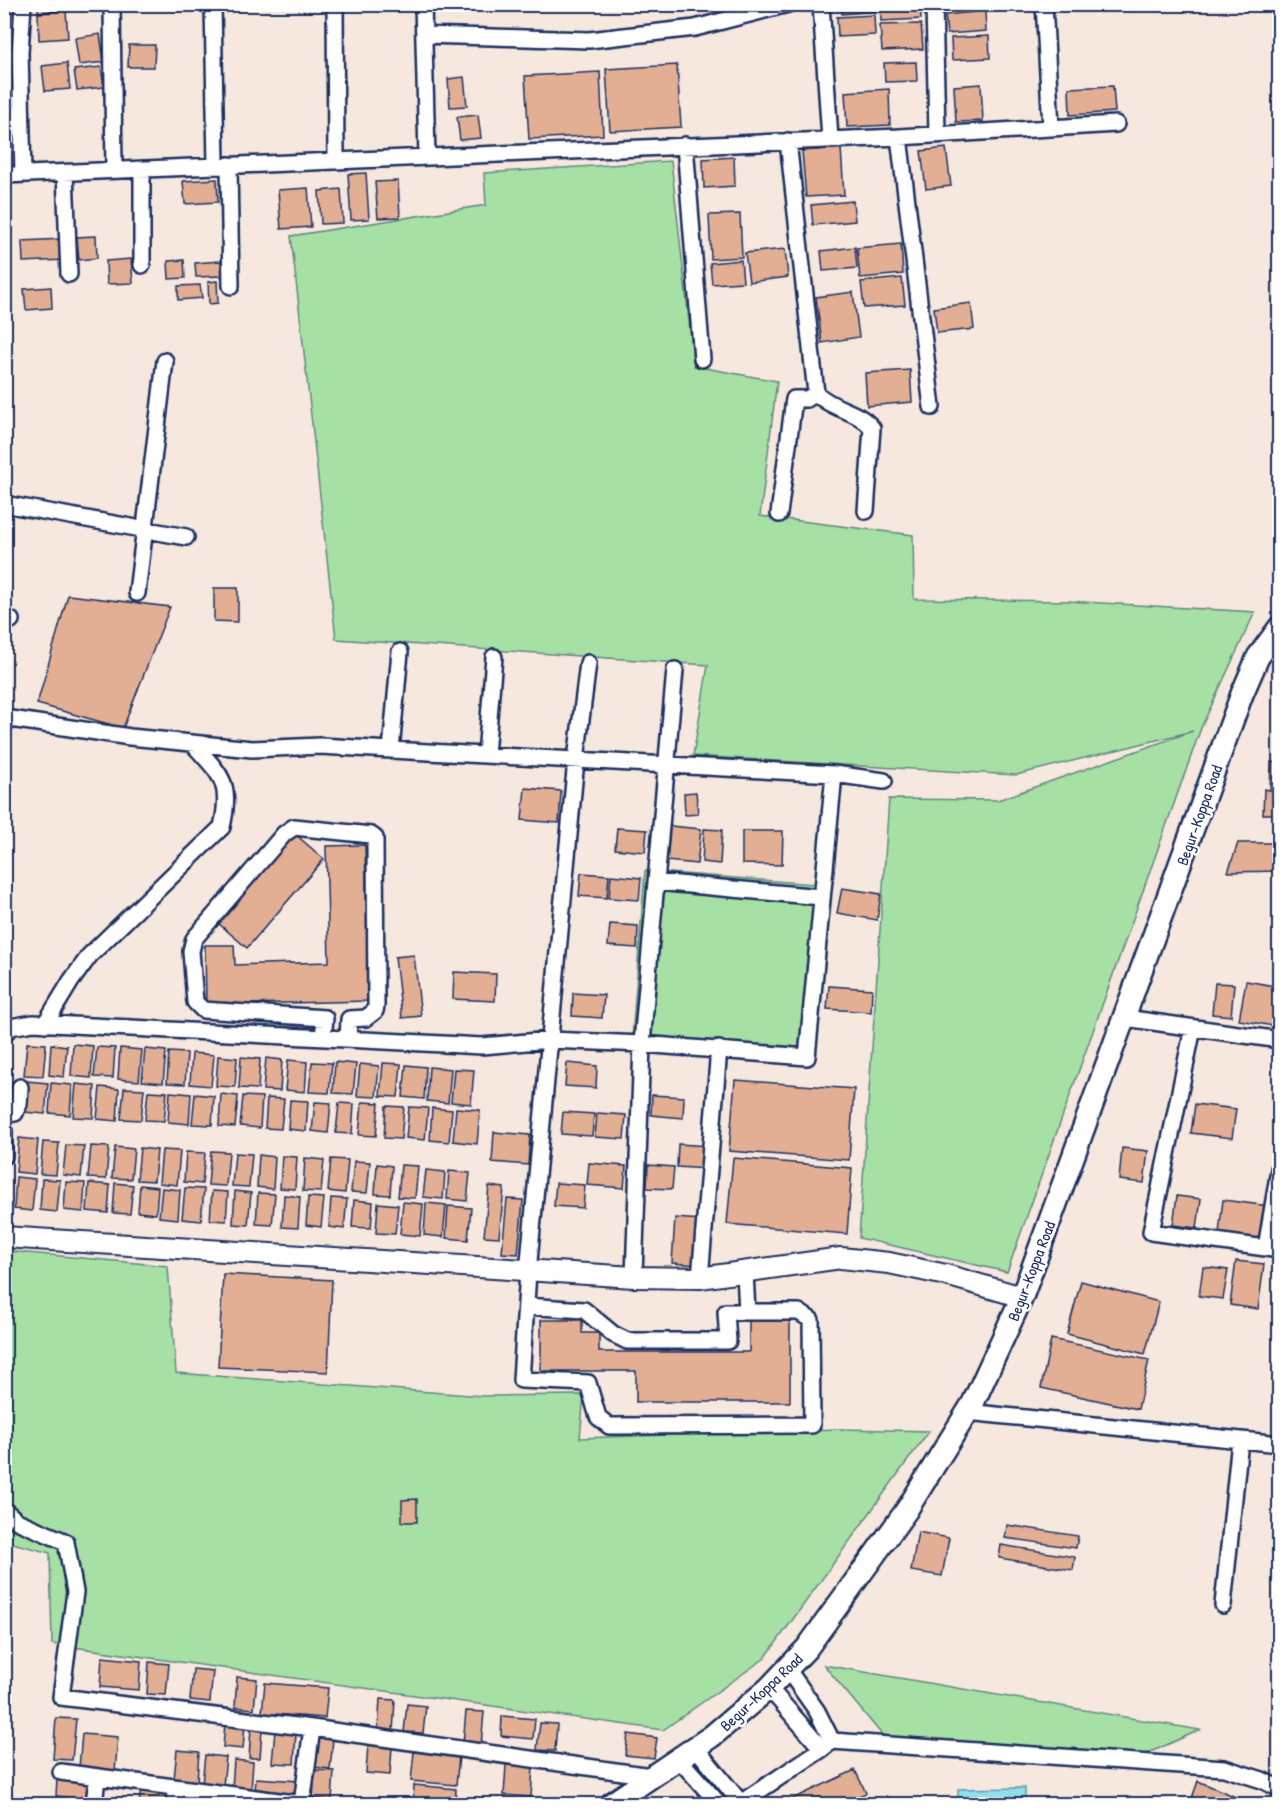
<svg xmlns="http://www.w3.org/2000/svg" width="1284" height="1809" viewBox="0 0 1284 1809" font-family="'Patrick Hand',sans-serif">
	<rect width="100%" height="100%" fill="#f6e7df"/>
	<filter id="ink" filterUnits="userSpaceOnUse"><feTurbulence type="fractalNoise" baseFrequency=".0167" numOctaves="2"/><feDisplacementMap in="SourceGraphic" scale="12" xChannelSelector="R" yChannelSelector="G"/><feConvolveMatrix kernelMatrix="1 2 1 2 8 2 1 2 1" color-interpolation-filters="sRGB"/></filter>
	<g filter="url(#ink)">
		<path fill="#a7e0a4" stroke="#618881" stroke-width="1.5" d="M671 161 694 366 777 381 760 516 913 535 914 599 1067 601 1255 612 1201 728 1007 1272 859 1238 889 799 998 800 1193 731 1016 775 693 756 708 665 336 639 291 236 486 205 484 173Z
			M645 871 827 885 813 1064 631 1050Z
			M6 1251 168 1266 176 1373 483 1396 584 1395 580 1438 840 1429 929 1431 765 1658 663 1730 52 1644 50 1553 5 1541Z
			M824 1665 1200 1730 1135 1759 898 1754Z"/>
		<path fill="#8fe1e8" stroke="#619ab1" stroke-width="1.5" d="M1025 1788V1804H958V1789Z"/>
		<path fill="#e2af94" stroke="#1b2f5e" stroke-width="1.5" d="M4 4H14V15L4 16Z
			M38 4H70V10L38 12Z
			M73 4H101V8L73 10Z
			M842 4H875L876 11 842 14Z
			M880 4H920L921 19 881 21Z
			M66 11 68 38 39 40 38 13Z
			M985 11 986 31 947 34 945 15Z
			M874 15 875 35 838 37 837 17Z
			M15 17 16 40H4V18Z
			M921 24 923 49 882 51 880 25Z
			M100 34 104 62 79 65 75 38Z
			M989 36 990 58 952 60 951 38Z
			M129 45H155L154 67H128Z
			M916 62 917 81 885 82 884 63Z
			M67 63 70 89 45 91 42 66Z
			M677 65 681 127 610 131 606 69Z
			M101 67 104 87 77 90 74 70Z
			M600 72 603 135 529 139 525 76Z
			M464 77 467 106 450 107 448 79Z
			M981 84 983 121 956 122 954 86Z
			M1113 86 1115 112 1070 115 1069 88Z
			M889 89 890 125 847 127 845 92Z
			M478 115 481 138 460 140 457 117Z
			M4 117H13L14 133 4 134Z
			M841 148 844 195 806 197 802 151Z
			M946 148 951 186 926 189 921 151Z
			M734 157 735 186 704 188 703 159Z
			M366 173 369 219 351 220 348 174Z
			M217 179 218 202 185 204 183 181Z
			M398 181 400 217 378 218 375 182Z
			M308 188 311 227 281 229 278 190Z
			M341 189 343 223 321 224 319 191Z
			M853 201 855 221 813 225 811 205Z
			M740 214 742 257 711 259 709 215Z
			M96 236 97 258 79 260 77 237Z
			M63 239 64 260 23 262 22 241Z
			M901 244 903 274 860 278 857 248Z
			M855 247 857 268 823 271 821 251Z
			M785 249 788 277 749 282 745 253Z
			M131 259 133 283 107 284 106 261Z
			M184 260 185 278 169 279 168 261Z
			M741 260 743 282 712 284 710 263Z
			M221 261 222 276 196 277 195 263Z
			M902 278 905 305 864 308 861 282Z
			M217 281 218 303 209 304 208 282Z
			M200 285 202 298 178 300V286Z
			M51 287 52 308 26 310 24 289Z
			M853 292 859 337 822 343 816 297Z
			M971 303 974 329 937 333 934 308Z
			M910 370 912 402 867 406 865 373Z
			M214 588H238V622L214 621Z
			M68 595 170 607 123 728 37 704Z
			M1280 740V814H1263L1264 789 1270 790 1271 762 1279 763Z
			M525 788 561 791 559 823 522 820Z
			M696 792 698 814 685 815 684 793Z
			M670 826 701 829 697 864 667 861Z
			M617 828 647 830 645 852 615 849Z
			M704 829 722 830 720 864 702 862Z
			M742 831H783L782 865 742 864Z
			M295 834 324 859 247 948 218 923Z
			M1238 843H1280V871L1228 872Z
			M365 845 369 1001 206 1005 205 945H234L235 965 329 962 326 846Z
			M581 873 609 875 607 898 579 896Z
			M611 875 641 878 639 900 609 898Z
			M842 888 881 894 877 920 837 913Z
			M610 924 638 926 637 948 608 946Z
			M414 955 421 1016 402 1018 395 957Z
			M454 972 496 974 495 1001 453 999Z
			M1246 981 1280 987 1279 1027 1239 1020Z
			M1215 983 1234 984 1231 1016 1212 1014Z
			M829 986 872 989 871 1012 827 1009Z
			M573 993 604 995 602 1018 572 1016Z
			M27 1043 46 1044 43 1076 24 1075Z
			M51 1044 67 1046 64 1077 49 1075Z
			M73 1044 93 1046 91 1078 71 1076Z
			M97 1047 115 1048 113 1078 94 1077Z
			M120 1048 142 1050 139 1081 118 1079Z
			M145 1049 166 1051 163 1083 142 1081Z
			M169 1052 187 1053 185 1084 167 1083Z
			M192 1053 214 1055 211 1086 190 1084Z
			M218 1056 237 1058 235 1087 216 1086Z
			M241 1057 260 1059 258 1089 239 1088Z
			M266 1058 282 1060 280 1091 263 1090Z
			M288 1060 307 1062 305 1092 285 1090Z
			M312 1062 332 1063 329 1093 309 1092Z
			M335 1062 356 1064 353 1094 333 1093Z
			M383 1063 401 1064 398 1097 380 1096Z
			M567 1063 597 1066 596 1088 565 1086Z
			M360 1064 379 1066 376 1097 357 1096Z
			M406 1065 426 1067 424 1099 403 1097Z
			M429 1067 451 1069 448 1103 427 1101Z
			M454 1069 474 1070 471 1104 451 1102Z
			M735 1080 854 1089 849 1160 729 1151Z
			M26 1081 48 1083 45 1114 24 1112Z
			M51 1083 72 1085 70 1115 49 1113Z
			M76 1084 95 1086 93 1118 73 1117Z
			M100 1087 119 1089 117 1121 97 1119Z
			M124 1088 144 1089 141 1120 121 1119Z
			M148 1091 167 1092 164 1121 145 1120Z
			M170 1092 191 1094 189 1124 168 1122Z
			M195 1094 214 1096 212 1125 192 1124Z
			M221 1094 238 1096 235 1127 219 1126Z
			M652 1095 684 1097 683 1118 651 1115Z
			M243 1096 262 1097 260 1128 240 1126Z
			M267 1098 284 1099 281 1129 265 1128Z
			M290 1100 308 1101 306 1131 288 1129Z
			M315 1102 331 1103 328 1133 312 1131Z
			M362 1102 379 1103 376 1136 359 1135Z
			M339 1103 354 1104 352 1134 336 1133Z
			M1195 1104 1236 1109 1232 1138 1191 1133Z
			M386 1106 404 1107 401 1139 384 1138Z
			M409 1107 428 1108 425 1140 406 1138Z
			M432 1108 452 1110 449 1142 430 1140Z
			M456 1108 480 1110 477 1144 453 1141Z
			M563 1112 594 1114 592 1136 561 1134Z
			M597 1113 626 1115 624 1139 595 1137Z
			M494 1132 530 1135 528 1165 492 1162Z
			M19 1138 38 1140 35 1174 16 1172Z
			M43 1142 59 1143 56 1175 40 1174Z
			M678 1144 709 1146 707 1169 677 1167Z
			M66 1145 84 1146 81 1177 63 1175Z
			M91 1146 109 1147 106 1179 88 1178Z
			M115 1147 134 1149 131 1179 112 1178Z
			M140 1148 157 1150 154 1181 137 1180Z
			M1122 1148 1148 1151 1144 1183 1119 1180Z
			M162 1150 180 1151 177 1185 159 1183Z
			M211 1151 229 1152 226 1186 208 1185Z
			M186 1152 205 1153 202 1184 184 1182Z
			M235 1153 252 1154 249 1187 232 1186Z
			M259 1155 275 1157 273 1189 257 1187Z
			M282 1156 297 1157 295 1189 280 1188Z
			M305 1158 324 1160 321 1192 303 1191Z
			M733 1158 852 1168 847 1234 727 1224Z
			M331 1159 348 1160 345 1193 328 1191Z
			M354 1161 370 1162 367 1193 351 1192Z
			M589 1163 626 1166 624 1188 587 1185Z
			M377 1164 392 1166 390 1195 375 1194Z
			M401 1165 418 1166 415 1198 398 1197Z
			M648 1165 674 1167 672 1189 647 1188Z
			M426 1170 445 1172 443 1199 423 1197Z
			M449 1171 470 1173 467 1201 447 1199Z
			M16 1177 35 1179 32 1211 14 1209Z
			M42 1179 60 1180 57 1212 40 1210Z
			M66 1182 85 1183 83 1212 64 1210Z
			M89 1183 110 1185 108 1213 87 1211Z
			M115 1183 133 1185 130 1214 113 1213Z
			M556 1183 585 1185 583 1208 554 1206Z
			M140 1185 158 1187 156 1214 138 1212Z
			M489 1186 504 1188 499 1237 484 1236Z
			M162 1188 180 1190 178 1219 159 1217Z
			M185 1188 204 1189 201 1221 182 1219Z
			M212 1191 228 1192 226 1221 210 1220Z
			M235 1191 251 1193 248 1225 233 1224Z
			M258 1193 275 1194 272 1225 256 1224Z
			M284 1195 300 1197 298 1228 282 1227Z
			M1177 1196 1201 1199 1197 1228 1173 1225Z
			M308 1197 324 1198 321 1227 306 1225Z
			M331 1198 347 1199 344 1229 329 1227Z
			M507 1199 523 1200 518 1254 502 1253Z
			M354 1200 373 1202 371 1228 352 1227Z
			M1223 1200 1269 1206 1264 1239 1219 1233Z
			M403 1202 423 1204 420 1236 400 1234Z
			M378 1203 398 1205 395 1234 376 1233Z
			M426 1203 446 1205 443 1237 424 1235Z
			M448 1206 471 1208 468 1240 446 1238Z
			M675 1218 701 1220 698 1265 672 1263Z
			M1236 1261 1264 1264 1258 1309 1230 1305Z
			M1203 1267 1228 1270 1223 1299 1199 1296Z
			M223 1274 332 1280 328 1372 218 1367Z
			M1081 1281 1159 1302 1145 1354 1067 1334Z
			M749 1319H790V1402H636V1371H541V1320H582V1333H599V1352H749Z
			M1051 1339 1149 1360 1138 1409 1041 1388Z
			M417 1499V1522H402V1500Z
			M1007 1525 1078 1536 1076 1548 1005 1538Z
			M918 1532 949 1538 942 1576 911 1571Z
			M1001 1545 1075 1557 1073 1570 999 1558Z
			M102 1657 141 1661 139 1690 100 1687Z
			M149 1662 169 1664 166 1695 147 1694Z
			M193 1669 213 1671 210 1702 190 1700Z
			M237 1677 257 1679 254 1709 235 1707Z
			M265 1683 328 1688 325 1718 262 1713Z
			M380 1699 395 1700 393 1732 378 1731Z
			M407 1704 426 1706 423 1733 404 1732Z
			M466 1711 484 1712 481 1745 463 1744Z
			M502 1716 535 1719 533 1739 501 1736Z
			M56 1718 76 1719 72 1760 53 1759Z
			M225 1723 245 1724 243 1749 223 1747Z
			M540 1723 557 1724 555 1751 537 1750Z
			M251 1728 262 1729 260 1758H249Z
			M275 1731 296 1732 294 1764 272 1763Z
			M82 1734 118 1737 115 1771 79 1768Z
			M628 1734 657 1738 654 1758 625 1755Z
			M317 1737 333 1739 330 1769 314 1767Z
			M368 1745 392 1747 390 1775 366 1773Z
			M177 1750 199 1752 197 1781 174 1779Z
			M414 1752 459 1756 456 1785 411 1781Z
			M205 1755 226 1757 223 1786 202 1784Z
			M234 1760 253 1762 251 1791 232 1789Z
			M506 1765 533 1767 531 1797 504 1795Z
			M315 1770 334 1771 332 1800 313 1798Z
			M855 1770 866 1793 841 1804H782Z
			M57 1778 89 1781 88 1799 56 1796Z
			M256 1778 299 1781 298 1796 255 1793Z
			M1198 1781 1252 1804H1199L1191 1801Z
			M414 1785 456 1789 455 1804H413Z
			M141 1788 168 1790 167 1804H139Z
			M183 1798 202 1800 201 1804H182Z"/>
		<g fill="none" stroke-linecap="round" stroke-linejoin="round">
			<defs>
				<path id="minor" d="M23 4 20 53 23 174
					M112 4 114 170
					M213 4 216 165
					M335 4 336 160
					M423 4 427 156
					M821 4 830 139
					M934 4 937 133
					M1044 4 1051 127
					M424 35 589 40 695 28 788 4
					M899 137 932 407
					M685 145 702 359
					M229 165 231 286
					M65 173 69 274
					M4 175 899 137 1116 124
					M142 265V169
					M816 393C832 410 858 410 872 428L866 511
					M4 504 186 537
					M779 514 794 399H807L816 393 788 141
					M137 593 165 361
					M4 619 11 620
					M4 718 130 737 252 749 320 746 391 750 834 774 884 781
					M391 750 400 652
					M486 755 494 657
					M656 882 675 670
					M1125 1018 1280 1040
					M45 1024 71 981 90 955 222 827C232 783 222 776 193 744
					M1193 1028 1151 1232 1280 1250
					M4 1035 10 1027 33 1023 482 1046 550 1040 642 1044 807 1057 834 774
					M323 1038 325 1018 203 1010 195 1002 191 951 194 939 284 834 294 827 371 835 375 838 376 1006 375 1011 366 1018 349 1019 348 1039
					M4 1114 15 1113 19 1104 20 1087
					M4 1131V1156
					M1266 1248 1280 1164
					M745 1272 747 1312
					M634 1277 642 1044 656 882 821 897
					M700 1278 719 1049
					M526 1306 584 1310 613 1334 627 1341H728L726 1312H799L811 1320 812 1425 609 1426 598 1417 588 1383 521 1380 528 1272 576 760 588 663
					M967 1412 1280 1444
					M4 1510 17 1521 66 1542 75 1592 61 1697 312 1728 651 1776
					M1223 1605 1240 1440
					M788 1670 817 1711 832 1741
					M769 1688 822 1749 832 1741 1224 1768 1262 1780 1280 1789
					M695 1747 741 1803
					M678 1758 719 1804
					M61 1772 302 1804 312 1728
					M94 1804 97 1778
					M174 1804 176 1788
					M739 1804 822 1749"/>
				<path id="tertiary" d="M4 1237 634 1277 700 1278 841 1258 889 1263 946 1275 1022 1297"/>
				<path id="secondary" d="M611 1804 712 1736 769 1688 807 1648 906 1511 973 1403 1022 1297 1242 694 1258 657 1280 627"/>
			</defs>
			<use href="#minor" stroke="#1b2f5e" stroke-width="20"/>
			<use href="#tertiary" stroke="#1b2f5e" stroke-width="24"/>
			<use href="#secondary" stroke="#1b2f5e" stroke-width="26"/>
			<use href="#minor" stroke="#fff" stroke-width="15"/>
			<use href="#tertiary" stroke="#fff" stroke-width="20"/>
			<use href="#secondary" stroke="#fff" stroke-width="21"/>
		</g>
	</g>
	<g text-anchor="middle" stroke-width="5" stroke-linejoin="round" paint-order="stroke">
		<g font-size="16" fill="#1b2f5e" stroke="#fff">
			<text transform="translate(1199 815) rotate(-70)" y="6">Begur-Koppa Road</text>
			<text transform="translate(1031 1271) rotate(-69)" y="6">Begur-Koppa Road</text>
			<text transform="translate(761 1692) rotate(-43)" y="6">Begur-Koppa Road</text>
		</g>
	</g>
	<rect width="1284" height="1809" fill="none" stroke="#fff" stroke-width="24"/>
	<rect x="12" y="12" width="1260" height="1785" fill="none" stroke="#1b2f5e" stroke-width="2" filter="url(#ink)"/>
</svg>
